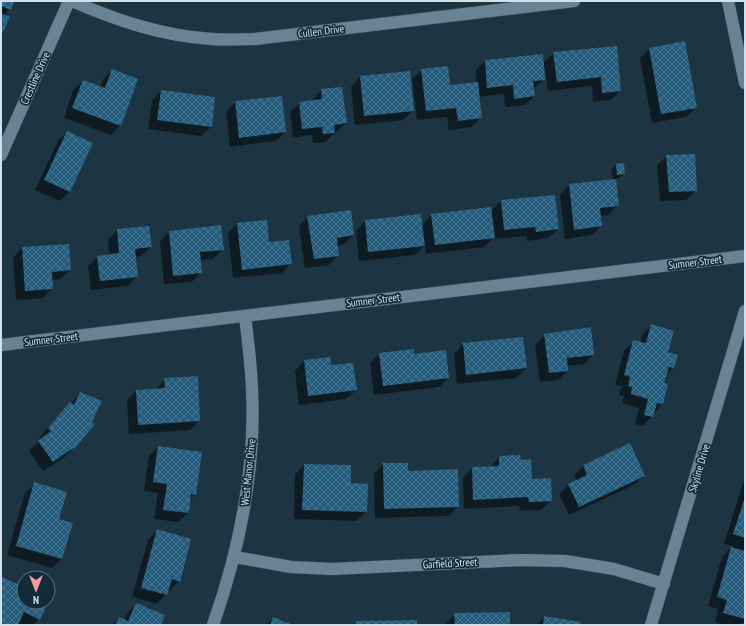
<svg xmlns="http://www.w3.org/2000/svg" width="746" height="626" viewBox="0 0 746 626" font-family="'PT Sans Narrow',sans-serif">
	<defs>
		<pattern id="building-cross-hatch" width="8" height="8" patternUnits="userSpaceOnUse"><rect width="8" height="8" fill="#265d7d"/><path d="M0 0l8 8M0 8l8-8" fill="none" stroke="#457490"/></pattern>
	</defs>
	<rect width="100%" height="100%" fill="#1d3442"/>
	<path fill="#0007" d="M1 1H13L10 9 4 15 1 34Z
		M616 47 620 91 611 100 593 102 592 86 548 91 544 62 554 53Z
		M650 48 696 107 686 117 652 123 640 58Z
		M542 55 544 79 533 89 534 96 525 105 505 107 504 94 478 97 480 118 471 127 449 130 447 117 417 120 412 79 422 70 449 86 476 83V70L485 61Z
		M112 70 120 125 111 135 64 118 73 90 83 81 100 87 103 80Z
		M360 77 413 110 403 120 355 125 351 87Z
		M341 88 346 123 325 142 313 143 312 135 293 138 290 112 300 103 312 101 321 90Z
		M161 91 211 127 201 136 148 129 152 100Z
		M281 97 285 132 276 141 230 147 226 112 235 102Z
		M67 132 92 143 69 192 60 201 35 190 58 141Z
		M667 156 696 190 686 200 660 201 657 165Z
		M623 164 624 174 619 178 615 179 618 205 608 215 600 216 601 226 592 235 565 239 560 195 569 185 613 180 611 169 616 165Z
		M501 201 558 229 548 238 527 241 526 236 494 239V237L484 247 426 254 425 245 415 255 359 261 356 231 365 221 421 215 422 225 431 215 490 212Z
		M308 217 353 235 344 244 337 246 338 255 329 265 305 268 299 226Z
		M237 224 268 243 291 263 282 273 233 278 228 233Z
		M220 226 223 249 213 259 200 260 201 272 192 282 164 284 160 241 169 232Z
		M117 230 151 247 141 256 135 257 137 276 128 286 91 290 88 266 97 257 110 255 108 240Z
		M68 245 70 270 60 279 52 280V288L43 298 16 300 13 258 22 248Z
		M651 325 667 353 677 355 673 368 665 376 663 384 667 385 662 404 643 426 635 424 639 408 622 403 624 396 619 395 622 386 615 385 624 351 634 341 640 343 642 335Z
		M545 335 593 355 584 364 567 366V371L558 380 540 382 535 345Z
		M522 338 526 368 516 378 457 384 454 354 463 344Z
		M380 354 414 355 448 378 439 387 374 395 370 363Z
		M304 361 330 366 356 390 346 399 299 405 295 371Z
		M165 379 199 421 190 430 129 434 127 400 136 391 156 390Z
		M81 393 90 422 94 424 64 458 43 471 29 451 41 440 39 438 61 413Z
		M158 447 195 495 189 500 188 513 178 522 154 519 158 493 144 491 149 456Z
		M500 457 520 461 531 480 551 500 541 510 520 511 519 506 464 509 463 478 472 468 490 467Z
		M383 464 407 472 458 506 449 516 375 518 374 474Z
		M304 465 350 484 366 511 357 521 294 519 295 474Z
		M583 466 644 476 634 485 569 515 559 494 569 485 577 481 574 475Z
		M745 477V620L740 625H725L715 622 718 609 708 606 722 557 733 546 724 544Z
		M35 484 58 520 61 559 52 568 7 555 25 493Z
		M158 530 179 581 169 591 167 590 166 594 157 604 132 597 148 540Z
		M2 578 24 588V602H47L39 619 33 625H22L17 623V625H1Z
		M136 604 160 625H112L119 618 124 620 127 614Z
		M455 614 509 625H445Z
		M545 617 580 625H537Z
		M273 618 290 625H266Z"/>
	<path fill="url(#building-cross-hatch)" d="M1 1H14L11 10 1 6Z
		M1 13 10 17 1 36Z
		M685 41 697 108 661 114 649 48Z
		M617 46 621 91 602 93 601 77 557 82 553 52Z
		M543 54 545 80 533 81 535 96 514 99 513 85 487 88 485 60Z
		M448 66 450 85 478 82 482 118 458 121 456 108 426 111 421 69Z
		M112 69 138 79 121 126 72 108 83 80 105 88Z
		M410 71 414 111 364 116 360 76Z
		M342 87 347 123 334 125 335 133 323 134 322 127 302 129 299 102 322 99 321 89Z
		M161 90 215 97 212 127 157 120Z
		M282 96 286 132 239 138 235 101Z
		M67 131 93 143 70 192 44 180Z
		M695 154 697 191 669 192 666 155Z
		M624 163 625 174 617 175 616 164Z
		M616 179 619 206 600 208 602 226 574 230 569 184Z
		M555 195 559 229 536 232 535 227 504 230 501 200Z
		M491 207 495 238 435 245 431 214Z
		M351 210 354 235 337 238 339 256 314 259 307 216Z
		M421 214 425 246 368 252 365 220Z
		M267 220 269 242 289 240 292 264 242 270 237 223Z
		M221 225 224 250 200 252 202 273 173 276 169 231Z
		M149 226 152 247 135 249 138 277 100 281 97 256 119 253 117 229Z
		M69 244 71 270 52 272 53 289 25 291 22 247Z
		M651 324 674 331 668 352 678 355 674 368 669 367 664 383 668 384 663 404 657 403 653 417 644 415 648 399 631 394 632 387 628 386 630 377 624 375 633 340 646 343Z
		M591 327 594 355 567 358 568 371 549 373 544 334Z
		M523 337 527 368 466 375 463 343Z
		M414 349V354L446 350 449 378 383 386 379 353Z
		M330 357 331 365 353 363 357 390 308 396 304 360Z
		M198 376 200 421 138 425 136 390 165 388 164 378Z
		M80 392 102 401 92 422 95 424 74 449 73 448 53 462 38 441 51 431 48 428 70 402 74 405Z
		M630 443 645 476 579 507 568 484 587 475 583 465Z
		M158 446 202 452 196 495 191 494 189 513 163 510 167 484 153 482Z
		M520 455 521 460 531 459 532 479 551 478 552 501 529 502 528 497 473 500 472 467 499 466V456Z
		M383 463H408V471L458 469 459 507 384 509Z
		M304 464 351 465V483L368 484 367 512 302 510Z
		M34 482 67 492 59 519 73 523 62 559 16 546Z
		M745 497V538L733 534Z
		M157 529 191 539 180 582 172 579 167 595 141 588Z
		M731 547 745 551V619L723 613 727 600 717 597Z
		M2 577 24 587V602H48V598H50L40 620 24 612 18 625H1Z
		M136 603 165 615 161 625H115L119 617 128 621Z
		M510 612V625H455L454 613Z
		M544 616 581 622V625H543Z
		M273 617 293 625H270Z
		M417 620V625H356V621Z"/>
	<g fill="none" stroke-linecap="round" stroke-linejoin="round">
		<defs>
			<path id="minor" d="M72 1C118 21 163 36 212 39 226 40 241 39 255 39L574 1
				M728 1 745 83
				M1 155 69 1
				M1 345 745 256
				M235 557 291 567 332 569 521 560 565 561 614 569 664 584
				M213 625C240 548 256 470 252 389 251 364 248 340 245 316
				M651 625 745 311"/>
		</defs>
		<use href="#minor" stroke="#3f525e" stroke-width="13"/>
		<use href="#minor" stroke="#6a8394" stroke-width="12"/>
	</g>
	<g text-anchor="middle" stroke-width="3.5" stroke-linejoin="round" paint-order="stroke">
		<g font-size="11" fill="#d3e0ea" stroke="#132a38">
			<text transform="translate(321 31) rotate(-7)" y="4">Cullen Drive</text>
			<text transform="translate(35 78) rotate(-66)" y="4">Crestline Drive</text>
			<text transform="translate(695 262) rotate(-7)" y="4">Sumner Street</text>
			<text transform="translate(373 300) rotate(-7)" y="4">Sumner Street</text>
			<text transform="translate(51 339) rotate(-7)" y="4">Sumner Street</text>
			<text transform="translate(699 468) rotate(-73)" y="4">Skyline Drive</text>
			<text transform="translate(248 472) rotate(-84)" y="4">West Manor Drive</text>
			<text transform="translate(450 563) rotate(-3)" y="4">Garfield Street</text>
		</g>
	</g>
	<rect width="746" height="626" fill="none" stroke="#d3e0ea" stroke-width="4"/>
	<g transform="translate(36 590) rotate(180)"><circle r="19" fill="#132a38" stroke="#60737f"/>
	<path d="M0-3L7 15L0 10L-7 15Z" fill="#f49b9f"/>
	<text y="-6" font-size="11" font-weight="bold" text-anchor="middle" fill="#d3e0ea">N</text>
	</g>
</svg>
